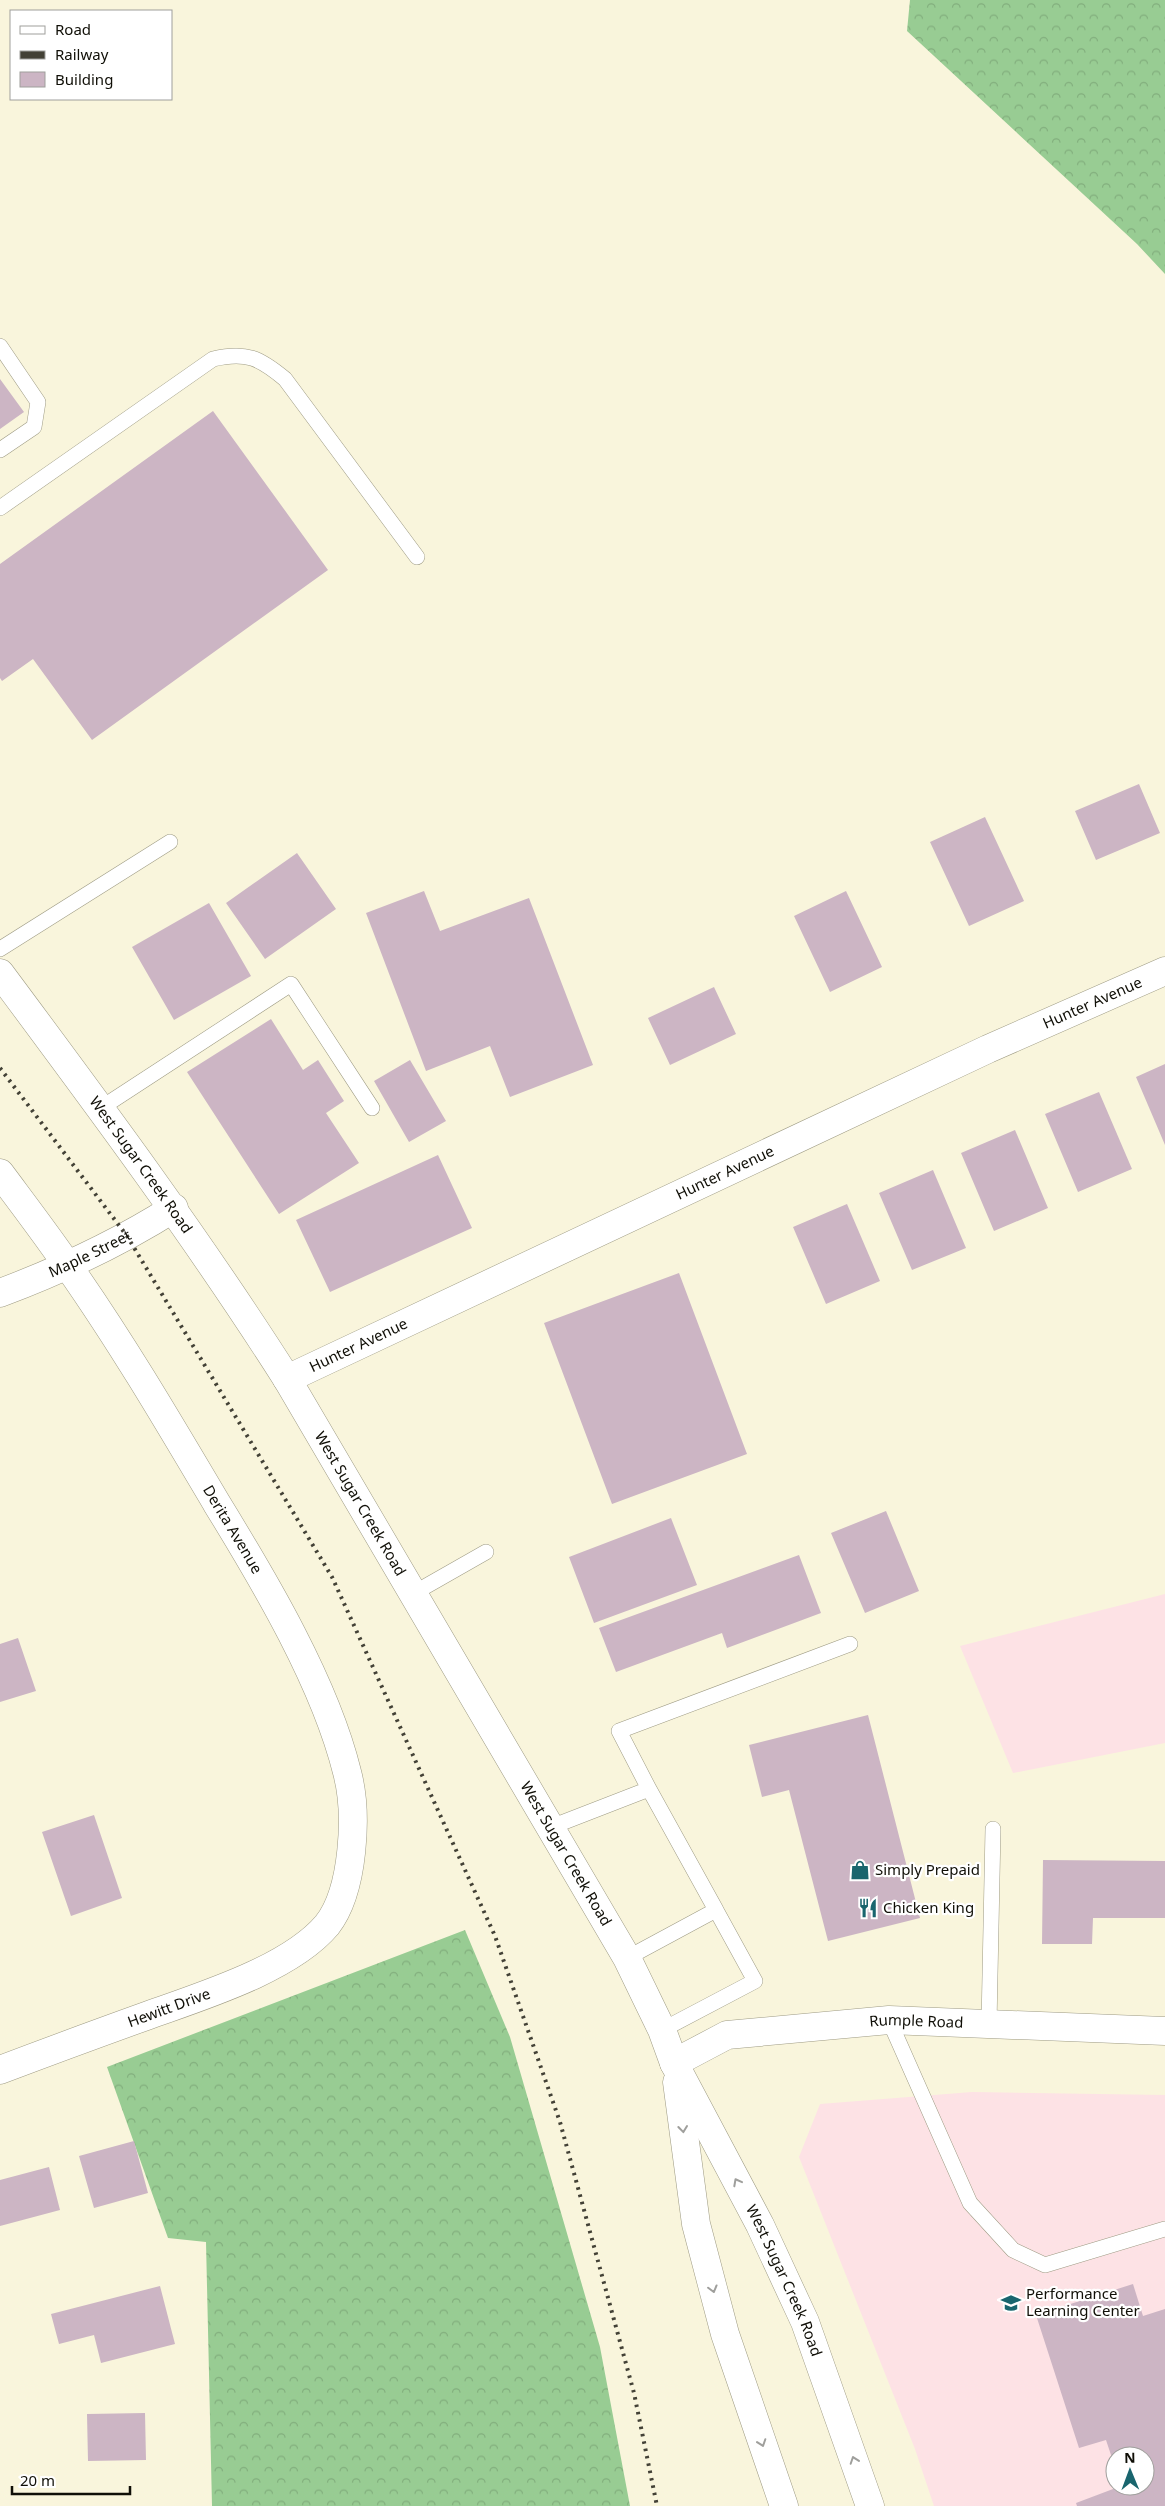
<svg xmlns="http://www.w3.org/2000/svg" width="1165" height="2506" viewBox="0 0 1165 2506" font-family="'Noto Sans',sans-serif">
	<defs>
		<pattern id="forest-crowns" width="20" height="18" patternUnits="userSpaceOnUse" patternTransform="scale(1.25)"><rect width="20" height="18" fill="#98cc93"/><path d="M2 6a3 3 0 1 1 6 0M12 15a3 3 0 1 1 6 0" fill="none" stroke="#82ae7d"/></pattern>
	</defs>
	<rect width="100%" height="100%" fill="#f9f5dc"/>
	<path fill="#fde2e5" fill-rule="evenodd" d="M1165 1594V1743L1013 1773 960 1646Z
		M972 2092 1165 2095V2506H934L915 2449 799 2157 820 2104ZM1115 2456H1145V2486H1115Z"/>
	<path fill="url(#forest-crowns)" d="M910 0H1165V274L1137 244 907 31Z
		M465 1930 510 2037 600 2347 630 2506H212L206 2242 168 2238 107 2067Z"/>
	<path fill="#ccb5c4" d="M0 379 24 412 0 429Z
		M213 411 328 570 92 740 33 659 2 681 0 678V564Z
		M1139 784 1160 833 1096 860 1075 811Z
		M985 817 1024 901 969 926 930 842Z
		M297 853 336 909 265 959 226 903Z
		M424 891 440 931 529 898 593 1065 510 1097 490 1046 426 1071 366 913Z
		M846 891 882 967 830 992 794 916Z
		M209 903 251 976 174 1020 132 947Z
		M714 987 736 1034 670 1065 648 1018Z
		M271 1019 303 1070 318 1060 344 1101 326 1113 359 1163 279 1214 187 1072Z
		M410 1060 446 1121 409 1142 374 1081Z
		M1165 1064V1145L1136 1077Z
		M1099 1092 1132 1169 1078 1192 1045 1114Z
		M1015 1130 1048 1208 994 1231 961 1153Z
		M438 1155 472 1228 330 1292 296 1220Z
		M933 1170 966 1248 912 1270 879 1193Z
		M847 1204 880 1281 826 1304 793 1227Z
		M679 1273 747 1454 612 1504 544 1323Z
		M886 1511 919 1591 865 1613 831 1533Z
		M671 1518 697 1585 594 1623 569 1557Z
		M799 1555 821 1613 727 1648 722 1633 616 1672 599 1628Z
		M18 1638 36 1691 0 1702V1644Z
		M868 1715 920 1918 828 1941 789 1790 762 1797 749 1745Z
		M94 1815 122 1898 71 1916 42 1832Z
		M1043 1860 1165 1861V1918H1093L1092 1944H1042Z
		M134 2141 148 2193 94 2208 79 2156Z
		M49 2167 60 2210 0 2226V2180Z
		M1133 2284 1143 2316 1165 2309V2506H1077L1076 2503 1121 2486H1145V2456H1115V2467L1106 2440 1079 2448 1036 2315Z
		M160 2286 175 2344 101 2363 94 2335 59 2344 51 2314Z
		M145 2413 146 2460 88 2461 87 2414Z"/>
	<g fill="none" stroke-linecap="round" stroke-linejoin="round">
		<defs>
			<path id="service" d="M0 346 38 402 34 427 0 450
				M0 508 213 359C246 351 260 358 285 379L417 557
				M0 949 170 842
				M101 1108 291 984 372 1108
				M414 1593 486 1552
				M649 1789 619 1731 850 1644
				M551 1827 649 1789 716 1910 627 1958
				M889 2020 970 2203 1013 2250 1045 2265 1165 2229
				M989 2024 993 1829
				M662 2030 755 1981 716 1910"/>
			<g id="minor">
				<path id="s1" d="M0 1173C23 1204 46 1234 68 1266 122 1343 169 1423 217 1504 265 1582 325 1683 347 1772 358 1813 354 1891 327 1925 290 1969 202 1996 149 2015 99 2033 50 2051 0 2070"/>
				<path id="s2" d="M0 1293C61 1270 119 1243 174 1208"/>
				<path id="s3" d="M287 1379 988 1049 1165 971"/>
			</g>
			<g id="tertiary">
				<path id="s4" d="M674 2063 727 2035 889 2020 1165 2031"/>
			</g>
			<g id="secondary">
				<path id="s5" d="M0 973C99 1106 198 1239 287 1379L627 1958 662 2030 674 2063 760 2225 805 2322 870 2506"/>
				<path d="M677 2082 696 2224 725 2334 784 2506"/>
			</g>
		</defs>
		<use href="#service" stroke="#9e9b84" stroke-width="16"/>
		<use href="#minor" stroke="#9e9b84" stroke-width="29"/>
		<use href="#tertiary" stroke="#9e9b84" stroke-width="29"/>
		<use href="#secondary" stroke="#9e9b84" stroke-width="29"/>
		<use href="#service" stroke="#fff" stroke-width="15"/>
		<use href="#minor" stroke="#fff" stroke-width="28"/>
		<use href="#tertiary" stroke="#fff" stroke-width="28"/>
		<use href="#secondary" stroke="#fff" stroke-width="28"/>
		<path stroke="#434136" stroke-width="4" stroke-dasharray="2.5 5" stroke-linecap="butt" d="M0 1068 127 1236 332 1577 495 1936 560 2122 634 2393 657 2506"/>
	</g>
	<defs><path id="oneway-chevron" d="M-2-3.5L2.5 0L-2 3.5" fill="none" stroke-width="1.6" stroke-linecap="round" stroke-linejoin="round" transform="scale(1.25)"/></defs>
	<g stroke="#9f9f9c">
		<use href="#oneway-chevron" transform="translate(683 2129) rotate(83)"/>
		<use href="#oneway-chevron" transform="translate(737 2182) rotate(-118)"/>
		<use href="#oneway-chevron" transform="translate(713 2289) rotate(75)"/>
		<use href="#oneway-chevron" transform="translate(762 2443) rotate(71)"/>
		<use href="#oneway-chevron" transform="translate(854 2460) rotate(-109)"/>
	</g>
	<defs>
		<symbol id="shop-bare" viewBox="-9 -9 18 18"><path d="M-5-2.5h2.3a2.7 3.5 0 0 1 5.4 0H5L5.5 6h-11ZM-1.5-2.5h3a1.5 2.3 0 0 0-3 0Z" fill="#19656e" stroke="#fff" stroke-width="2.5" paint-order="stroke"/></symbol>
		<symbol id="restaurant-bare" viewBox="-9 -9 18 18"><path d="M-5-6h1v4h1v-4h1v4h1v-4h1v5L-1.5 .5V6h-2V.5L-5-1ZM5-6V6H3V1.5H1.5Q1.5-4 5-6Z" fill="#19656e" stroke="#fff" stroke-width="2.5" paint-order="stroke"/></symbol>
		<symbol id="school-bare" viewBox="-9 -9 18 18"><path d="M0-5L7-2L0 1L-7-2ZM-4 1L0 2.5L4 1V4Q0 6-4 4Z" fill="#19656e" stroke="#fff" stroke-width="2.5" paint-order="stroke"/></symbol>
	</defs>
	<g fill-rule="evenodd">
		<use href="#shop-bare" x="846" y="1856" width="28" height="28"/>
		<use href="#restaurant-bare" x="854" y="1894" width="28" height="28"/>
		<use href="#school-bare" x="997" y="2289" width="28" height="28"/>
	</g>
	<g text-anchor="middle" stroke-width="4.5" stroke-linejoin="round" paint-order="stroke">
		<g font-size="15" fill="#100f07" stroke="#fff">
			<text dy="5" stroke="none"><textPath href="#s3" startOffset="889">Hunter Avenue</textPath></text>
			<text dy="5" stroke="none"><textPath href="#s5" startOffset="238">West Sugar Creek Road</textPath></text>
			<text dy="5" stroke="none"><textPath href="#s3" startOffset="484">Hunter Avenue</textPath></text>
			<text dy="5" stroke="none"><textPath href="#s2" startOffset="98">Maple Street</textPath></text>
			<text dy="5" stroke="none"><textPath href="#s3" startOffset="79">Hunter Avenue</textPath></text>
			<text dy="5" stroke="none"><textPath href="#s5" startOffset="642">West Sugar Creek Road</textPath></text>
			<text dy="5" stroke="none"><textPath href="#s1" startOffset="426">Derita Avenue</textPath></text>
			<text dy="5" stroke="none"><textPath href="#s5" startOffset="1048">West Sugar Creek Road</textPath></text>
			<text transform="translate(169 2008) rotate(-20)" y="5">Hewitt Drive</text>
			<text dy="5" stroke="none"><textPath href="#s4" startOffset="250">Rumple Road</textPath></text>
			<text dy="5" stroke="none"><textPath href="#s5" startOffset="1528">West Sugar Creek Road</textPath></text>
		</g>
		<g font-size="15" fill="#100f07" stroke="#fff" text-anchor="start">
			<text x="875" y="1875">Simply Prepaid</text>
			<text x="883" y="1913">Chicken King</text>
			<text x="1026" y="2299">Performance<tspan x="1026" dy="17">Learning Center</tspan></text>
		</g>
	</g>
	<rect x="10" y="10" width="162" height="90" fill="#ffffff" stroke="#9f9f9c"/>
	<rect x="20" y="26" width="25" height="8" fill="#ffffff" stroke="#9f9f9c"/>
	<text x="55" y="35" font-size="15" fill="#100f07">Road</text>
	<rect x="20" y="51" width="25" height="8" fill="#434136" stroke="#9f9f9c"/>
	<text x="55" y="60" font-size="15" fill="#100f07">Railway</text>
	<rect x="20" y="72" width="25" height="15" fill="#ccb5c4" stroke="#9f9f9c"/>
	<text x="55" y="85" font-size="15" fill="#100f07">Building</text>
	<g transform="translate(1130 2471) rotate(359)"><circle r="24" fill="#ffffff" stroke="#9f9f9c"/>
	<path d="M0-4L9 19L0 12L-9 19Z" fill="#19656e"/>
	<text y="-8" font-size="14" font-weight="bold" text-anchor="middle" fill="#100f07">N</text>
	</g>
	<path d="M12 2486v8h118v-8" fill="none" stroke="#100f07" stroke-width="2.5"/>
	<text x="20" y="2486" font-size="15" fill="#100f07" stroke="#ffffff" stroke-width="4" paint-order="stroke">20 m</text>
</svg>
